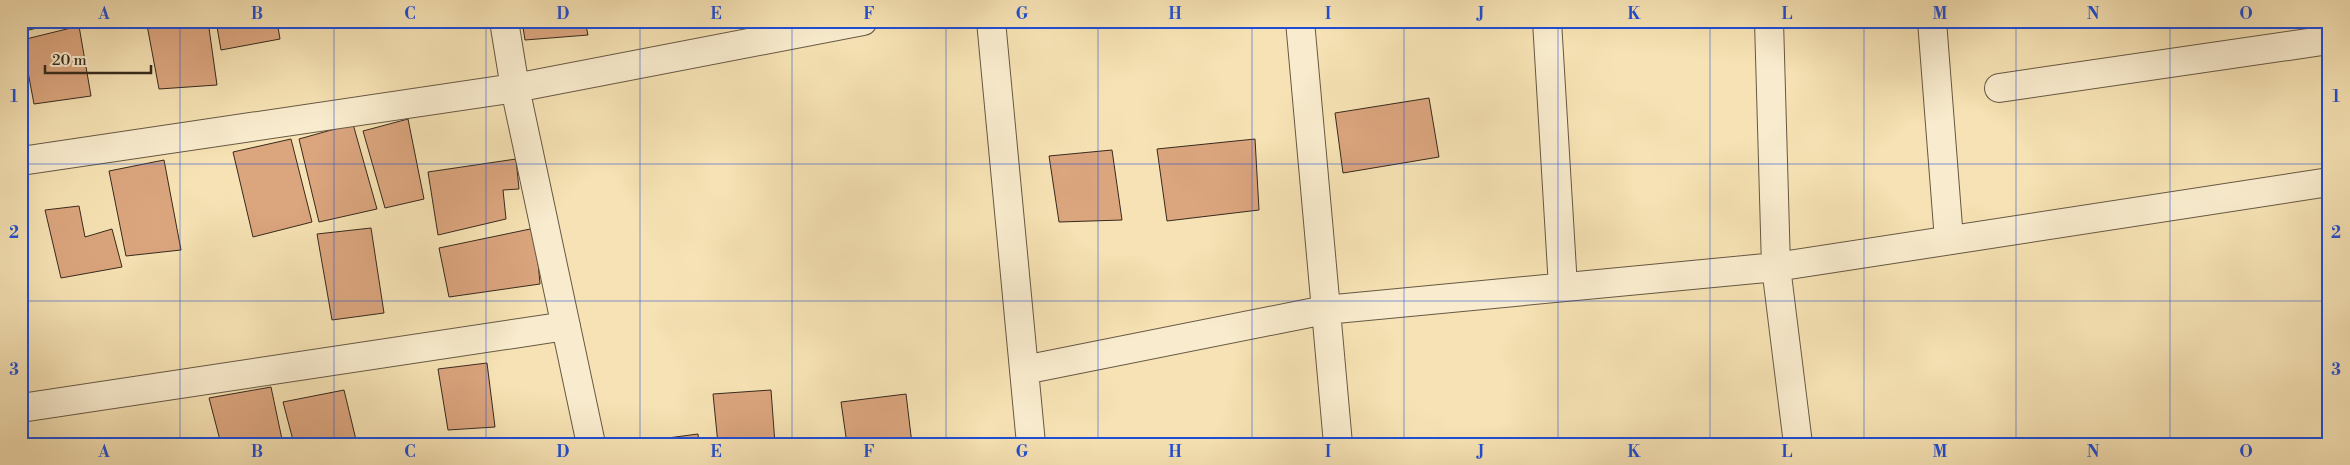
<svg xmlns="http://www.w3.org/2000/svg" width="2350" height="465" viewBox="0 0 2350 465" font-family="'Libre Bodoni',serif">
	<rect width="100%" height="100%" fill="#f6e2b4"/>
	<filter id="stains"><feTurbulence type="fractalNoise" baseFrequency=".004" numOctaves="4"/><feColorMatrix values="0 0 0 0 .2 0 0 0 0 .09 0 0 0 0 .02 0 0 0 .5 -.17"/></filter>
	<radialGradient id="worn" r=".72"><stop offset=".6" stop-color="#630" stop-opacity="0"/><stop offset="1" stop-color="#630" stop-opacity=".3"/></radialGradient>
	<path fill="#dba57e" stroke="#372a1d" d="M21 21H65L21 32Z
		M177 21H208L217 85 159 89 147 25Z
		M216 21H277L280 39 221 50Z
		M522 21H585L588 35 525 40Z
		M79 26 91 96 34 104 22 40Z
		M1429 98 1439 157 1343 173 1335 113Z
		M408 119 424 199 385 208 363 131Z
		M353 124 377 209 319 222 299 139Z
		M291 139 312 222 253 237 233 152Z
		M1255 139 1259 210 1167 221 1157 149Z
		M1112 150 1122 220 1059 222 1049 156Z
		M516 159 519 189 503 190 506 219 438 235 428 172Z
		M164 160 181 250 126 256 109 171Z
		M79 206 85 237 112 229 122 267 61 278 45 210Z
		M371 228 384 313 332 320 317 234Z
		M535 228 540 284 449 297 439 248Z
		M487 363 495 427 448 430 438 369Z
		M271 387 283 444H221L209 398Z
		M344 390 357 444H294L283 402Z
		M771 390 775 444H718L713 394Z
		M906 394 912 444H847L841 402Z
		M698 434 699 444H622Z"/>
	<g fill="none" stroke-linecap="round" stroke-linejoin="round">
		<defs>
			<path id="street" d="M504 21 515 88 591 444
				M991 21 1031 444
				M1300 21 1338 444
				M1547 21 1563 287
				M1769 21 1776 267 1798 444
				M1932 21 1949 240
				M1999 88 2329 40
				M21 161 515 88 863 21
				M1024 370 1325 310 1776 267 2329 182
				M21 408 566 326"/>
		</defs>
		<use href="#street" stroke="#675843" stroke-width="30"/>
		<use href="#street" stroke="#f9ecce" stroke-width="28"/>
	</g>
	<path fill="none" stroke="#1d4ed8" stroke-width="1" stroke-opacity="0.55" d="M180 21V444M334 21V444M486 21V444M640 21V444M792 21V444M946 21V444M1098 21V444M1252 21V444M1404 21V444M1558 21V444M1710 21V444M1864 21V444M2016 21V444M2170 21V444M21 164H2329M21 301H2329"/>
	<rect width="2350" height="465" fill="none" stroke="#f6e2b4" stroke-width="55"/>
	<path d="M45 65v8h106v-8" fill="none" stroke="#372a1d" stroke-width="2.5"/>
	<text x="52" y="65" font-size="15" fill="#372a1d" stroke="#f9ecce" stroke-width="4" paint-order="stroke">20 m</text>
	<rect x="28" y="28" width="2294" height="410" fill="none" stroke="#1d4ed8" stroke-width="2"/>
	<g font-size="16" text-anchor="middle" font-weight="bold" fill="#1d4ed8">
		<text x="104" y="19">A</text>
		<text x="257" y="19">B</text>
		<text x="410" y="19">C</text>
		<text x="563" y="19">D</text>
		<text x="716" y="19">E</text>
		<text x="869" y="19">F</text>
		<text x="1022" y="19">G</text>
		<text x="1175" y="19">H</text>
		<text x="1328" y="19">I</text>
		<text x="1481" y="19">J</text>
		<text x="1634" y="19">K</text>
		<text x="1787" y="19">L</text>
		<text x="1940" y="19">M</text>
		<text x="2093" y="19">N</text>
		<text x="2246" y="19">O</text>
		<text x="14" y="102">1</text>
		<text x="2336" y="102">1</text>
		<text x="14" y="238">2</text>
		<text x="2336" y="238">2</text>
		<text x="14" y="375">3</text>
		<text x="2336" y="375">3</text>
		<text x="104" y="457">A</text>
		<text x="257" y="457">B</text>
		<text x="410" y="457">C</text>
		<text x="563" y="457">D</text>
		<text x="716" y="457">E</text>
		<text x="869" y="457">F</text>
		<text x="1022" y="457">G</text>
		<text x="1175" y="457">H</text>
		<text x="1328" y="457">I</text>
		<text x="1481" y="457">J</text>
		<text x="1634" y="457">K</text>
		<text x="1787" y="457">L</text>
		<text x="1940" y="457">M</text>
		<text x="2093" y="457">N</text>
		<text x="2246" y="457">O</text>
	</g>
	<rect width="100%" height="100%" filter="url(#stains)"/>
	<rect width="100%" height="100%" fill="url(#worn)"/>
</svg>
